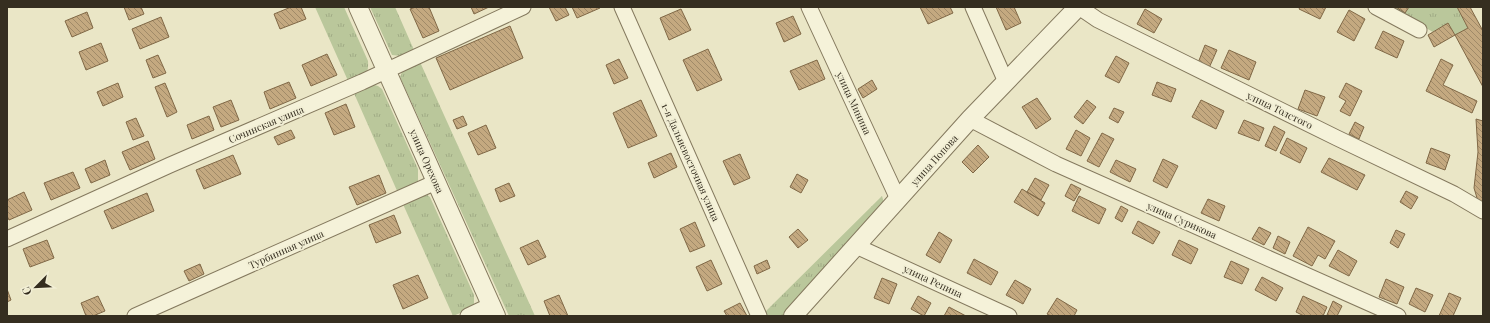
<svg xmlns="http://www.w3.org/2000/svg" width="1490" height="323" viewBox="0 0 1490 323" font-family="'Playfair Display',serif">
	<defs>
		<pattern id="grass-tufts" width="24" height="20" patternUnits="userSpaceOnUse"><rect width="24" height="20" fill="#bac79b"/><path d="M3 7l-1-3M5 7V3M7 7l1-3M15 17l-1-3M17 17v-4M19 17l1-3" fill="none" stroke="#a0ab85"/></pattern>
		<pattern id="building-back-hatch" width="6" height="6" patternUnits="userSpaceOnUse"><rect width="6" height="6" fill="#c4a980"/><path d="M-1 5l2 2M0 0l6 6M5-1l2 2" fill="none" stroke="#a08a68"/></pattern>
	</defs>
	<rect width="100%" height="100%" fill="#eae6c6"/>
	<path fill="url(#grass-tufts)" d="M315 7H344L368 61C369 78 363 76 349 83Z
		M370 7H395L414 50 401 56 392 55Z
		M1388 7H1457L1468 28 1455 35 1448 23 1433 32Z
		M420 62 535 316H509L400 77 403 70Z
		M371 84 378 86 382 89 418 169V182L398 193 353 91Z
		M426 194 430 197 474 295V305L465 311 453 316 402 202Z
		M882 196 884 203 874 215 784 316H768L765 312Z"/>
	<path fill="url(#building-back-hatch)" stroke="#806846" d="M124 7H141L144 14 129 20Z
		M291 7H301L306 19 280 29 274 14Z
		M416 7H429L439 31 423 38 410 9Z
		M471 7H489L474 14Z
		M549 7H565L569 15 556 21Z
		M572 7H600V8L577 18Z
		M920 7H950L953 13 928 24Z
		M996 7H1014L1021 23 1006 30Z
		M1300 7H1326L1320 19 1299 9Z
		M1396 7H1409L1405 13Z
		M1457 7H1470L1483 31V87L1455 35 1468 28Z
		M681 9 691 30 669 40 660 18Z
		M1145 9 1162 19 1154 33 1137 24Z
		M1349 10 1365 19 1354 41 1337 32Z
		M87 12 93 28 72 37 65 21Z
		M793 16 801 34 784 42 776 23Z
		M161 17 169 37 140 49 132 29Z
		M1448 23 1455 35 1434 47 1428 35Z
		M510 26 523 58 450 90 436 58Z
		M1383 31 1404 41 1397 58 1375 48Z
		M101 43 108 61 86 70 79 52Z
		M1205 45 1217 50 1209 68 1198 63Z
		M708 49 722 80 697 91 683 60Z
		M1229 50 1256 62 1249 80 1221 68Z
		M327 54 337 75 311 86 302 65Z
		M158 55 166 73 153 78 146 60Z
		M1116 56 1129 63 1119 83 1105 76Z
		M619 59 628 78 614 84 606 65Z
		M1441 59 1453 65 1443 85 1477 101 1472 113 1426 91Z
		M817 60 825 79 799 90 790 71Z
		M872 80 877 89 863 98 858 89Z
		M289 82 296 98 270 109 264 92Z
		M1157 82 1176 89 1171 102 1152 95Z
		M118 83 123 97 103 106 97 92Z
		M165 83 177 112 167 117 155 87Z
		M1346 83 1362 91 1350 116 1340 111 1346 101 1339 97Z
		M1305 90 1325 97 1317 116 1298 109Z
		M1037 98 1051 119 1036 129 1022 107Z
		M231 100 239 120 221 127 213 107Z
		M641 100 657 136 628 148 613 113Z
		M1087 100 1096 107 1083 124 1074 117Z
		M1201 100 1224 111 1216 129 1192 117Z
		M346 104 355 127 334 135 325 113Z
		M1114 108 1124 112 1118 123 1109 118Z
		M209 116 214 130 192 139 187 125Z
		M463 116 467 125 457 129 453 120Z
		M136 118 144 136 133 140 126 122Z
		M1476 119 1483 121V205L1477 198 1474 188 1478 152Z
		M1244 120 1264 128 1259 141 1238 133Z
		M1355 122 1364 127 1359 139 1349 134Z
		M486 125 496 148 478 155 468 133Z
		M1274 126 1285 132 1276 151 1265 146Z
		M291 130 295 138 278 145 274 137Z
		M1076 130 1090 138 1081 156 1066 149Z
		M1102 133 1114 139 1099 167 1087 161Z
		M1287 138 1307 148 1300 163 1280 153Z
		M148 141 155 159 130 170 122 152Z
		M978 145 989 157 973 173 962 162Z
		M1431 148 1450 155 1445 170 1426 163Z
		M671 153 677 167 654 178 648 163Z
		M740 154 750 178 734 185 723 161Z
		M233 155 241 174 204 189 196 170Z
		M1329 158 1365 175 1357 190 1321 172Z
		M1163 159 1178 166 1167 188 1153 181Z
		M105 160 110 175 91 183 85 169Z
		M1116 160 1136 169 1130 182 1110 172Z
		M73 172 80 188 51 200 44 183Z
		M797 174 808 180 801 193 790 187Z
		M379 175 386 193 357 205 349 187Z
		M1035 178 1049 185 1041 200 1027 192Z
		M509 183 515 196 500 202 495 189Z
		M1071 184 1081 189 1074 201 1065 196Z
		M1022 189 1045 203 1038 216 1014 202Z
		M1406 191 1418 197 1411 209 1400 202Z
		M24 192 32 210 9 220 7 216V200Z
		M147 193 154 211 112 229 104 211Z
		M1079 196 1106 209 1099 224 1072 211Z
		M1208 199 1225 206 1219 221 1201 213Z
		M1121 206 1128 210 1122 222 1115 218Z
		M394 215 401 233 376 243 369 225Z
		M1138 221 1160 232 1153 244 1132 233Z
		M695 222 705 246 690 252 680 229Z
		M1259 227 1271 233 1264 245 1252 239Z
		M1308 227 1335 241 1325 259 1318 255 1312 266 1293 256Z
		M798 229 808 240 798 248 789 237Z
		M1396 230 1405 234 1398 248 1390 243Z
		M939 232 952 240 940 263 926 255Z
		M1278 236 1290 242 1285 254 1273 248Z
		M47 240 54 258 30 267 23 249Z
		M538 240 546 257 528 265 520 248Z
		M1179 240 1198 249 1191 264 1172 255Z
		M1338 250 1357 261 1349 276 1329 266Z
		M974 259 998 272 991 285 967 273Z
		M711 260 722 284 707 291 696 267Z
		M767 260 770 268 757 274 754 266Z
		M1231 261 1249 269 1242 284 1224 277Z
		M200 264 204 274 189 281 184 271Z
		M418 275 428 298 403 309 393 285Z
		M1262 277 1283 288 1276 301 1255 290Z
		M882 278 897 284 889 304 874 298Z
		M1386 279 1404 287 1397 304 1379 297Z
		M1015 280 1031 289 1023 304 1006 295Z
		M1416 288 1433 295 1425 312 1409 304Z
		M7 289 11 300 7 302Z
		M1449 293 1461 298 1453 316H1439Z
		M559 295 568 316H550L544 301Z
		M98 296 105 311 93 316H86L81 303Z
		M918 296 931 303 924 316 911 309Z
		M1303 296 1327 307 1323 316H1304L1296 312Z
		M1057 298 1077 310 1074 316H1051L1047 314Z
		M1333 301 1342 306 1337 316H1330L1327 315Z
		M740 303 747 316H727L724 311Z
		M949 307 966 316H944Z"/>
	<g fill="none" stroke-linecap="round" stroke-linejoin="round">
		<defs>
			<path id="minor" d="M622 7 759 316
				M809 7 898 199
				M973 7 1006 82
				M1079 7 1098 20 1337 138 1454 194 1483 211
				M1376 7 1419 30
				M970 119 1056 164 1398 316
				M7 239 170 165 362 82 523 7
				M856 246 1009 316
				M135 316 436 182
				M468 316 491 305"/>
			<path id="tertiary" d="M358 7 496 316
				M793 316 970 119 1078 7"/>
		</defs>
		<use href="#minor" stroke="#84795e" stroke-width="17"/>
		<use href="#tertiary" stroke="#84795e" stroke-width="20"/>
		<use href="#minor" stroke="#f5f2d9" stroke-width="15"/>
		<use href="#tertiary" stroke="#f5f2d9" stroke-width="18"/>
	</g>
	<g text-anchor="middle" stroke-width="4" stroke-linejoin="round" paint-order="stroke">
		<g font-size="10" fill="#352e20" stroke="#f2efd5">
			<text transform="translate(854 103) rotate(65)" y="4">улица Минина</text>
			<text transform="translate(1280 110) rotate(26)" y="4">улица Толстого</text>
			<text transform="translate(266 124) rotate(-23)" y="4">Сочинская улица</text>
			<text transform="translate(934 160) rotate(-48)" y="4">улица Попова</text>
			<text transform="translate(427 161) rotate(66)" y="4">улица Орехова</text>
			<text transform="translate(691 162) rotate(66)" y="4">1-я Дальневосточная улица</text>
			<text transform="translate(1182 220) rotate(24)" y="4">улица Сурикова</text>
			<text transform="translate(286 249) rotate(-24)" y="4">Турбинная улица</text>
			<text transform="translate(933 281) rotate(25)" y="4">улица Репина</text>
		</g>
	</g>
	<rect width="1490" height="323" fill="none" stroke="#352e20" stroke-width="16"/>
	<g transform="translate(36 287) rotate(246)" stroke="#f2efd5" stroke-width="3" paint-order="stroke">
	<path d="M0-3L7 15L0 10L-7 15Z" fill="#352e20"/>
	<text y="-6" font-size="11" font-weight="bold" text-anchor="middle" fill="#352e20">С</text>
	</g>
</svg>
